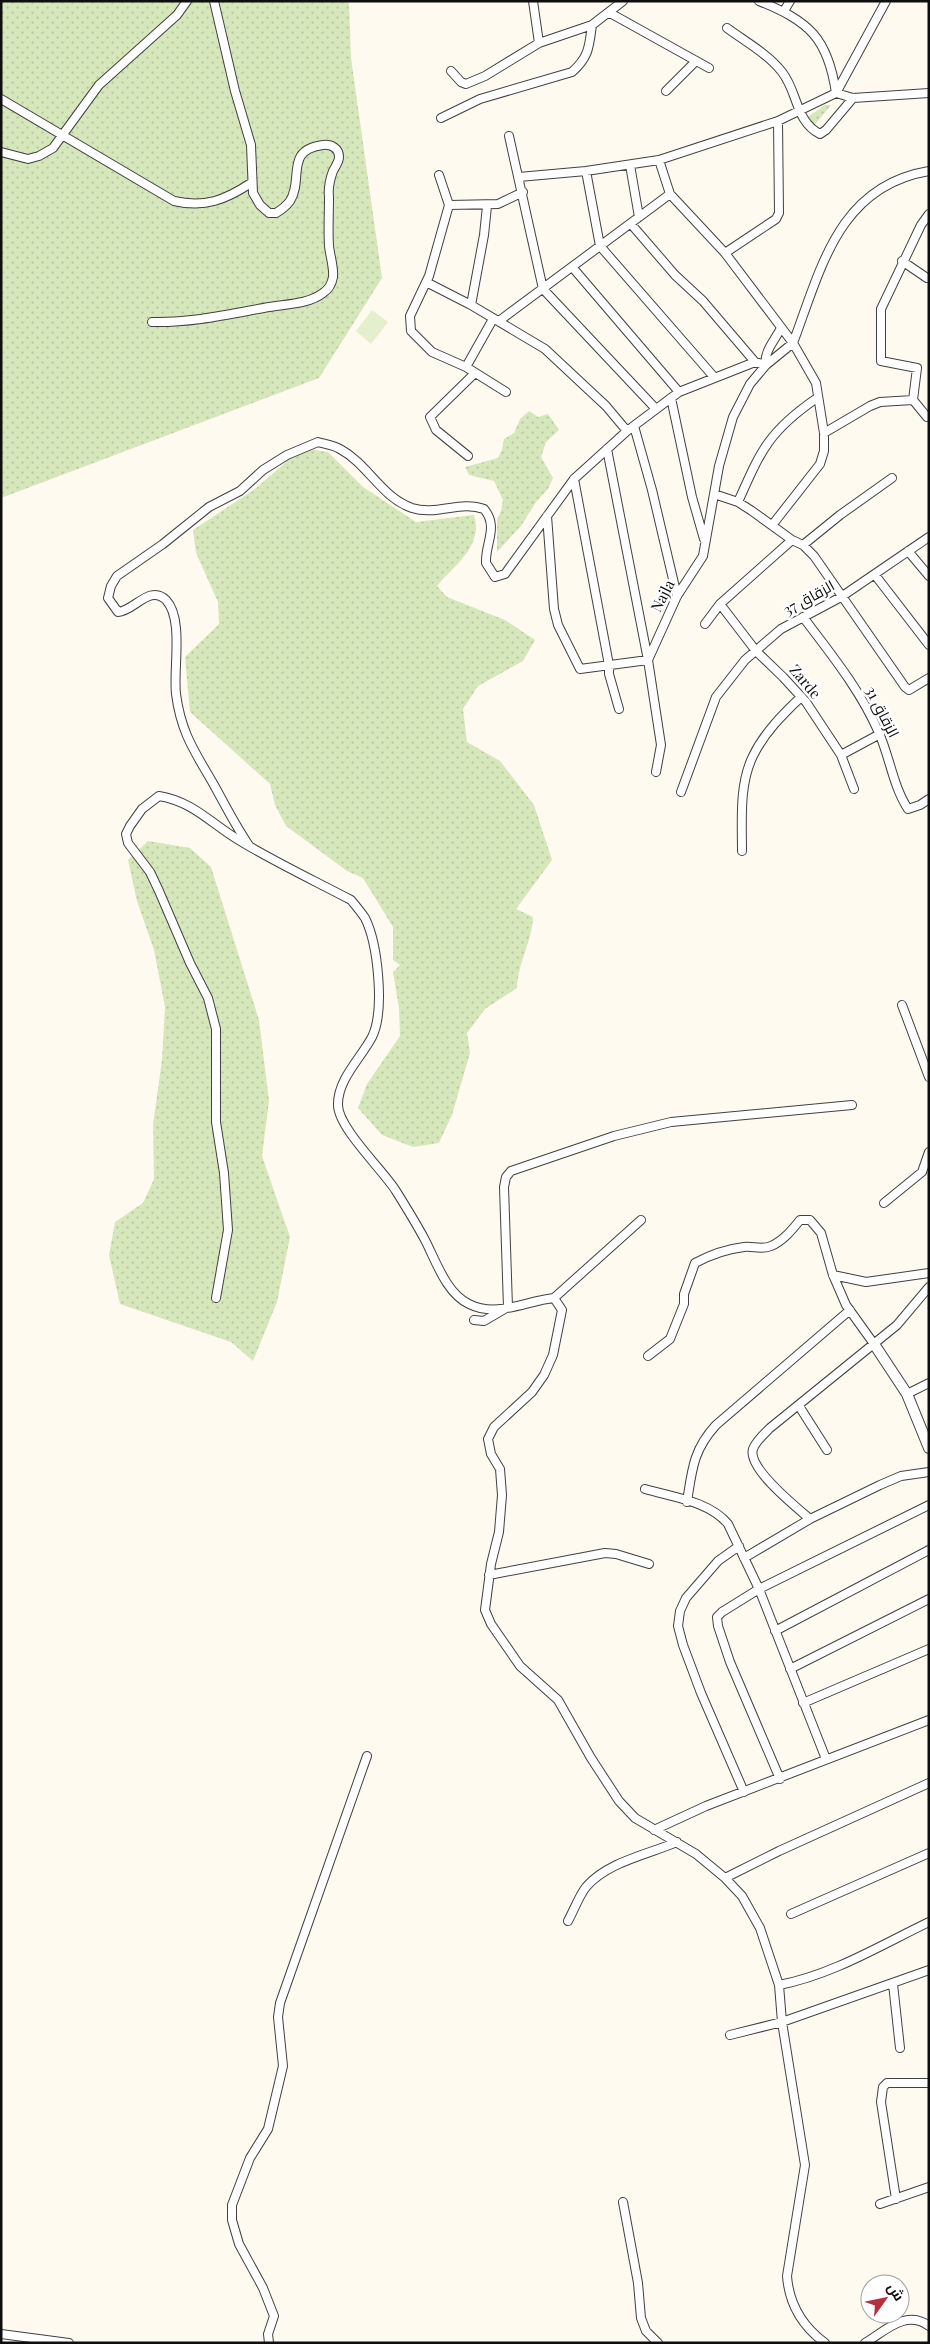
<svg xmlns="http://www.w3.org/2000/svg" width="930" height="2344" viewBox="0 0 930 2344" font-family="'Playfair Display',Cairo,serif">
	<defs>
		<pattern id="park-dots" width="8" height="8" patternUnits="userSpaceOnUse" patternTransform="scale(1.25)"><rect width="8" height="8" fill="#d6e7bb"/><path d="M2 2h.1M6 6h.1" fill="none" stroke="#b6c5a0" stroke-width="1.8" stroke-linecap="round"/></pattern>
	</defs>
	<rect width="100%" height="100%" fill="#fefaf0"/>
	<path fill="url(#park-dots)" d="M1 1H349L351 58 382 278 319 378 1 498Z
		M825 105H831L813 127 806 118Z
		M529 411 538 417 548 414 559 430 546 442 541 457 553 478 548 489 536 502 521 526 497 552V520L501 511 503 500 494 481 469 475 465 467 498 458 502 450 504 439 514 433 520 419Z
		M302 448 328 452 363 487 416 522 474 515C484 546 454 565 437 586L447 597 505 620 535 640 523 661 478 686 463 709 467 742 500 761 534 805 552 860 516 909 533 917C532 942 518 962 517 988L485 1009 467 1033 470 1053 452 1115 439 1143 413 1147 382 1135 358 1108 367 1084 400 1036 399 1008 393 972 400 965 393 960V927L363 878 347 871 286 826 275 805 270 784 190 712 185 657 219 624 218 602 196 553 193 530 255 489Z
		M148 841 190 848 211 867 259 1020 269 1101 262 1156 290 1237 277 1302 253 1361 231 1342 120 1304 109 1255 115 1222 143 1203 154 1179 153 1125 162 1060 165 1007 154 950 137 901 128 860Z"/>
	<path fill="#e6efcd" d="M372 310 388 322 371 344 356 331Z"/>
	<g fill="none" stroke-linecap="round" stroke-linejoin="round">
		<defs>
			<path id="minor" d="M533 1 539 43
				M759 1C809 21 828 38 836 93L853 98 929 93
				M784 11 790 1
				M610 13 709 68
				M727 28C746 42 768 54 782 72 798 92 795 121 820 134L826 130 853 98
				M451 71 461 82 466 84 485 76 539 43 592 25
				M666 91 696 61
				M1 99 174 201C205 208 225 200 251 183
				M441 118 480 99 572 72C589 57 589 47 592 25L623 1
				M509 136 543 289 656 409
				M1 152 28 159 39 156 53 148 99 85 177 15 187 1
				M659 160 670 194 725 253 776 219 779 213 778 121
				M630 165 639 217
				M586 171 600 246 714 377
				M439 175 449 205 498 204 523 192
				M519 177 586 171 659 160 778 121 836 93 886 1
				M449 205 429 276 410 316 411 331 432 352 466 367 506 392
				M631 224 675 275 703 301 755 362 766 365C763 353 775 340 781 328
				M725 253 793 343C821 269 838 186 929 171
				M902 261 927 278
				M573 268 679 392
				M426 282 471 305 545 349 606 406 627 431
				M471 305 484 235 487 206
				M499 321 670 194
				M152 322C192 323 230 314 269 307 286 304 309 304 323 293 329 289 332 283 333 277 334 267 330 256 329 246 328 230 329 213 329 197 328 188 330 179 333 171 335 167 339 162 339 157 339 148 331 144 323 145 284 150 304 179 290 201 287 205 281 210 276 213H269L260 205 253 193 251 145 235 91 214 1
				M466 367 493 319
				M671 398 692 497 704 539
				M913 400 927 417
				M634 426 652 490 677 596
				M824 433 870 406 880 402 913 400 917 368 881 361V309L921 225 929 214
				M607 449 648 660 661 745 656 772
				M468 456 436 430 430 417 475 373
				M574 479 609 665V674L619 709
				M714 494 738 502 752 511 792 540 803 545 814 556 905 687 909 690 929 678
				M738 502C761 450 769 431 817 398
				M547 516 554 609 558 625 580 669 648 660 677 596 703 556 719 466 733 417 750 384 766 365 793 343 816 383 824 433V451L820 464 773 524
				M803 545 840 515 892 478
				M908 551 929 576
				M875 575 929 645
				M720 604 756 651 783 677 806 702 841 755 854 789
				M803 617C831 654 861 691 879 733 890 758 893 786 908 809L920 805 929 799
				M705 624 720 604 792 540
				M841 755 880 734
				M681 792 716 697 745 660 781 629 841 597 929 537
				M248 844C235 825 225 805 214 785 195 752 181 733 176 694 173 669 184 619 166 600 150 584 134 611 118 612L108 598 111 586 117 576 163 544 209 507 240 491 263 470 287 455 318 442C325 444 334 445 340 449 368 464 381 497 412 508 437 516 460 500 484 509 499 527 485 543 486 563L495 577 505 574 574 479 627 431 679 392 755 362
				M742 851C742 820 739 784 753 756 764 733 783 714 801 697
				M902 1005 929 1077
				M884 1203 922 1172 929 1152
				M833 1275 866 1282 929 1273
				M216 1298 228 1230 224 1173 216 1122V1029L208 998 190 963 159 891 150 872 128 843 126 834 130 826 142 809 159 796C195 802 212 825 242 842 277 863 315 881 351 900 356 906 361 912 365 918 378 944 385 1011 372 1037 361 1058 338 1079 338 1104 337 1127 383 1170 396 1191 406 1207 416 1223 425 1240 436 1261 446 1293 469 1304 497 1318 525 1301 554 1298L562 1310 553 1355 544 1375 532 1392 494 1427 488 1439 491 1454 500 1469 502 1495 499 1532 491 1564 485 1610 491 1624 520 1666 558 1700 591 1758 619 1801 635 1818 696 1854 725 1878 742 1896 760 1928 779 1985 782 2022 805 2165 787 2276C789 2303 802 2326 825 2343
				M554 1298 641 1220
				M474 1320 484 1321 508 1307 504 1187 506 1177 511 1171 614 1136 671 1122 852 1105
				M648 1356 670 1339 684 1304V1294L695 1263C710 1255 727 1249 744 1247 753 1246 762 1250 771 1246 783 1241 792 1230 800 1220H810L821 1233 833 1275 846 1305 874 1344
				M907 1394 929 1383
				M799 1406 827 1450
				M645 1489C672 1497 709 1501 728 1524L759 1589 826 1759
				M687 1502C692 1470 693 1450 716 1425L850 1310
				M810 1519C796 1507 747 1468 753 1449 756 1441 764 1434 770 1428L897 1325 929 1287
				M739 1546 718 1561 686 1598 680 1611 678 1626 683 1645 701 1693 744 1792
				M744 1558 810 1519 880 1485 901 1476 929 1472
				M489 1575 605 1553 616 1554 649 1564
				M775 1631 929 1550
				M790 1669 929 1599
				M803 1703 929 1649
				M780 1779 730 1662 718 1626 717 1617 722 1612 759 1589 929 1505
				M654 1830 706 1806 929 1720
				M725 1878 779 1851 929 1783
				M791 1914 929 1853
				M568 1921C574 1910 579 1896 586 1887 607 1862 649 1854 677 1842
				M893 1984 900 2048
				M779 1985C832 1975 881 1945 929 1922
				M730 2035 782 2022 929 1970
				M896 2199 881 2102 883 2087 887 2083H929
				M623 2202 638 2283 641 2318 646 2331 658 2343
				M880 2204 929 2187
				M1 2334 69 2343
				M269 2343 268 2334 274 2316 263 2288 239 2244 232 2220V2205L250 2158 268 2129 283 2066 278 2017 280 2003 367 1756
				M865 2343C885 2331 906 2309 929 2326"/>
			<path id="tertiary" d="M874 1344 907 1394 929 1448"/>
		</defs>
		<use href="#minor" stroke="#414141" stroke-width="10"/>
		<use href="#tertiary" stroke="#414141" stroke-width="12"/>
		<use href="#minor" stroke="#fff" stroke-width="8"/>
		<use href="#tertiary" stroke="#fff" stroke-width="10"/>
	</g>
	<g text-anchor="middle" stroke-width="5" stroke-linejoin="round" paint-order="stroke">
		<g font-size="15" fill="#0e0e0e" stroke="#fff">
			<text transform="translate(663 596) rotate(-63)" y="5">Najla</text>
			<text transform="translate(809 598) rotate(-29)" y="5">الزقاق 37</text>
			<text transform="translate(805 682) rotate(50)" y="5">Zarde</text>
			<text transform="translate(882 712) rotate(63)" y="5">الزقاق 31</text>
		</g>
	</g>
	<rect width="930" height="2344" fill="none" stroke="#0e0e0e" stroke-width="5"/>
	<g transform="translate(885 2299) rotate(57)"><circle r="24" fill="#ffffff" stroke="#9f9f9f"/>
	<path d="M0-4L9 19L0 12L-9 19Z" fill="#b72e41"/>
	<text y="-8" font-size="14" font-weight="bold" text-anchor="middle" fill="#0e0e0e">ش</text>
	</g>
</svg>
